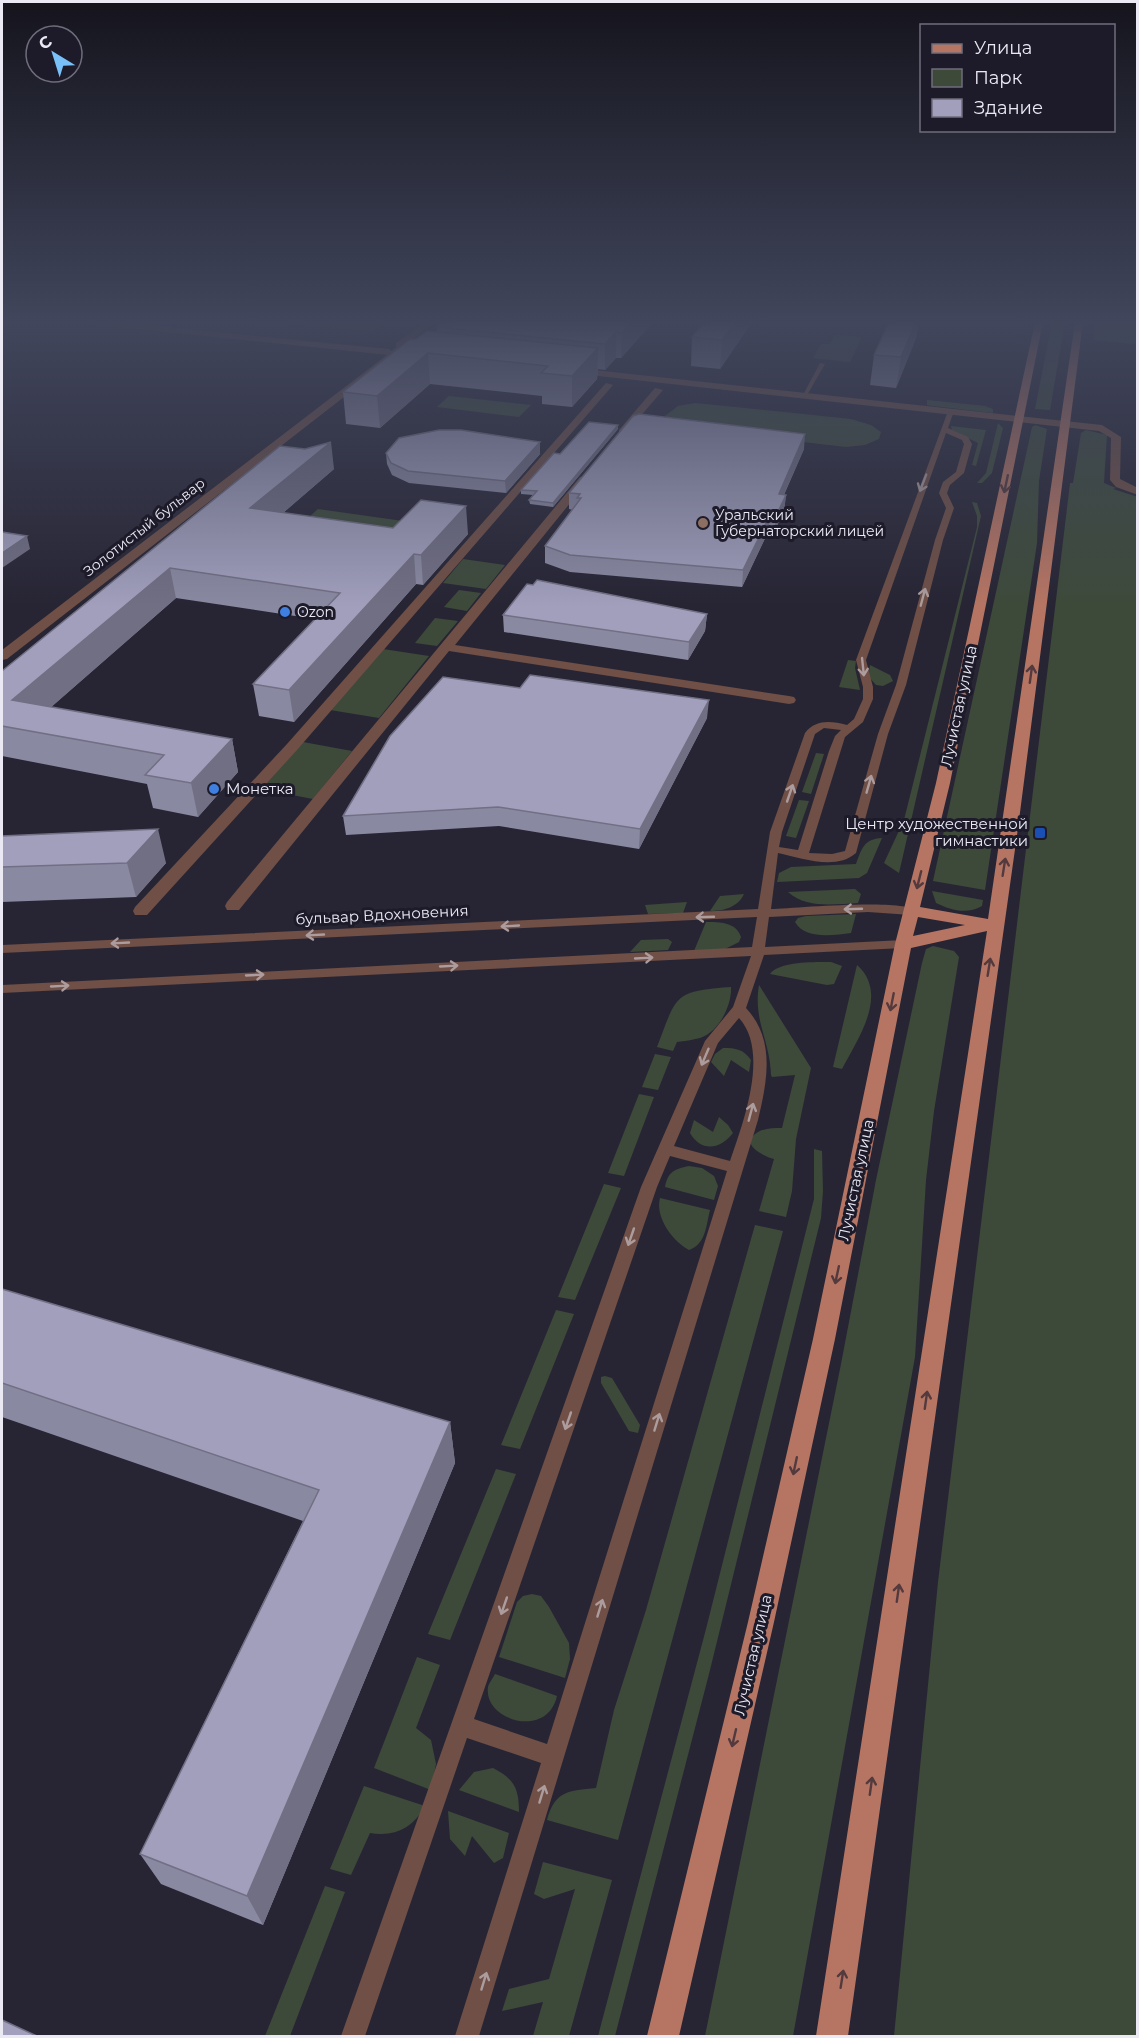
<svg xmlns="http://www.w3.org/2000/svg" width="1139" height="2038" viewBox="0 0 1139 2038" font-family="Montserrat,sans-serif">
	<rect width="100%" height="100%" fill="#272534"/>
	<path fill="#3d4a3a" d="M278 322H386L372 331Z
		M1052 322H1065L1050 410 1035 409Z
		M1095 322H1137V344L1094 340Z
		M835 335 862 337 850 362 813 358 821 344H830Z
		M449 396 531 405 519 417 437 407Z
		M927 400 985 406 993 409V413L933 406 927 405Z
		M695 403 851 419 871 425 881 432 879 439 865 445 846 447 655 425 666 419 665 416 678 406Z
		M998 423 1003 428 992 473 982 483H977L986 473Z
		M1035 425 1047 429 1039 481 1037 543 985 890 933 881 1032 427Z
		M951 426 986 430 976 466 972 465 978 443 952 430Z
		M1086 430 1107 435 1104 483 1116 488 1113 489 1138 497 1137 2036H894L938 1582 1070 483H1073L1081 433Z
		M972 502 977 503 981 516 899 873 884 863 904 820 977 527V516Z
		M318 509 403 521 385 539 298 527Z
		M463 559 505 565 486 589 443 583Z
		M459 590 481 593 467 611 444 607Z
		M435 618 458 621 437 646 415 643Z
		M383 649 429 656 379 718 330 710Z
		M848 660 856 661 855 668 860 690 839 687Z
		M870 665 890 675 893 681 883 686 876 685 868 676Z
		M303 742 352 751 313 799 261 789Z
		M816 753 824 754 811 794 802 792Z
		M799 800 809 801 796 838 786 836Z
		M882 838 867 873 859 878 777 882 779 873 791 867 856 864C862 848 864 839 882 838Z
		M855 889 861 894 858 903C835 904 807 909 788 892Z
		M932 891 983 900 982 906C966 915 951 910 936 903Z
		M744 894C738 907 724 911 710 911L720 896Z
		M687 902 683 913 648 914 645 905Z
		M856 914 851 933C834 935 805 940 795 922L798 918 806 916Z
		M706 922C720 922 736 922 741 937L739 942 725 949 694 951Z
		M668 939 672 942 668 950 630 952 641 940Z
		M933 946 954 951 959 957 934 1111 926 1180 915 1357 793 2036H705L841 1364 876 1180 922 963 926 949Z
		M831 962 842 966 834 984 827 985 770 974C779 961 816 962 831 962Z
		M857 965C890 994 857 1040 842 1069L833 1067Z
		M759 985 811 1068 796 1139 792 1191 786 1217 759 1211 774 1159C763 1156 738 1144 758 1132 765 1128 774 1128 782 1128L795 1075 772 1077 771 1075C770 1040 753 1021 759 985Z
		M731 987C732 1005 719 1032 700 1038 693 1040 684 1041 677 1042L673 1051 657 1047C677 996 672 991 731 987Z
		M723 1048C736 1048 743 1049 751 1060L749 1072 731 1060 724 1076 711 1062 715 1054Z
		M655 1054 671 1057 658 1090 642 1087Z
		M639 1094 654 1097 624 1176 608 1173Z
		M719 1117 728 1125 733 1133C720 1150 701 1152 690 1133L694 1120 713 1132Z
		M814 1149 822 1151 823 1191 821 1218 709 1674 615 2036H598L706 1629 814 1199Z
		M689 1166 702 1168 714 1176 718 1186 714 1200 665 1187C668 1172 674 1169 689 1166Z
		M604 1184 621 1188 575 1300 558 1297Z
		M660 1198 710 1210C706 1226 706 1244 689 1250 672 1241 655 1217 660 1198Z
		M755 1225 783 1231 618 1840 547 1820C555 1790 569 1791 596 1788L614 1710 646 1610Z
		M556 1310 574 1314 520 1449 501 1445Z
		M605 1376 612 1378 640 1425 638 1433 629 1431 601 1383V1377Z
		M496 1469 516 1474 450 1640 428 1634Z
		M532 1594 541 1596 549 1607 569 1643 570 1659 565 1678 499 1657 517 1602 523 1596Z
		M417 1657 440 1665 416 1728 431 1740 436 1764 431 1790 374 1768Z
		M495 1674 557 1696C547 1740 483 1720 488 1687 489 1683 493 1678 495 1674Z
		M493 1768C514 1779 519 1788 519 1812L459 1790 474 1772Z
		M364 1786 425 1806C413 1828 395 1837 370 1833L351 1875 330 1869Z
		M448 1811 509 1833 503 1858 494 1863 472 1836 465 1856 450 1839Z
		M543 1862 612 1880 569 2036H533L543 2002 502 2011 509 1989 549 1979 575 1889 544 1899 534 1894Z
		M325 1886 345 1892 290 2036H265Z"/>
	<g fill="none" stroke-linecap="round" stroke-linejoin="round">
		<path fill="#6f4f46" fill-rule="evenodd" d="M820 363 825 364 806 397H802Z
			M951 409 954 411 948 428 968 437 972 444 964 473 950 485 947 493 954 508 943 540 906 685 888 734 856 853C836 871 801 858 778 853L771 909C795 908 903 898 917 911L911 915 868 912 769 917 765 947 903 940 909 944 903 948 764 955 746 1008C776 1040 767 1082 758 1120L479 2036H455L541 1763 467 1738 365 2036H341L641 1187 705 1041 733 1007 751 956 2 993V985L752 947 757 917 2 953V945L758 909 770 832 805 733C816 719 831 721 847 725L854 719 863 699V687L856 660 948 411ZM946 433 962 440 964 444 956 472 943 482 939 493 946 508 935 540 896 685 878 734 845 851 832 854 809 853 845 737 863 722 873 699V687L866 660ZM824 728 841 730 835 736 829 751 798 850 779 847 782 832 815 734ZM739 1018C770 1052 743 1123 730 1161L674 1146 718 1043ZM670 1156 727 1171 547 1744 474 1719 657 1187Z"/>
		<path fill="#6f4f46" fill-rule="evenodd" d="M606 383 613 385 297 750 147 915H135L133 911 135 907 287 744Z
			M655 388 663 390 625 434H619V430Z
			M584 476 588 477V481L455 645 789 696 794 697 796 700 794 703 789 704 449 651 239 910H227L225 906 227 902 580 477Z"/>
		<path fill="#6f4f46" fill-rule="evenodd" d="M426 322H435L412 340 394 358 7 659 2 660V650L388 354 396 347V343Z
			M575 368 1102 425 1121 437 1120 479 1138 488V495L1116 487 1110 480 1111 438 1099 431 572 373 571 371Z"/>
		<path fill="#6f4f46" fill-rule="evenodd" d="M86 322H114L389 349 393 352 389 355 90 324Z"/>
		<path fill="#b67563" fill-rule="evenodd" d="M1035 322H1043L950 783 920 907 988 919 1075 322H1083L1018 828 848 2036H816L987 931 911 948 835 1339 774 1622 679 2036H647L748 1622 813 1339 895 944 936 783ZM918 917 965 925 913 936Z"/>
	</g>
	<path fill="#8a89a2" d="M653 322 621 358H616L605 370 598 369 597 379 572 407 542 404V396L430 384 380 428 346 424 343 392 416 339 437 332V327Z
		M705 322H752L720 369 691 366 692 337Z
		M889 322H919L916 338 896 388 870 385 874 355Z
		M618 429 553 507 530 504 529 500 533 495 521 494V490L560 454Z
		M540 442V454L506 493 409 483 392 475 387 464 386 453Z
		M280 446 334 469 283 513 393 528 468 534 423 585 416 584 294 722 259 716 253 684 315 619 176 598 51 707 232 739 238 772 198 817 153 808 147 784 2 756V671Z
		M804 449 784 495H786L784 511 774 532H768L742 587 570 572 545 563V546L573 510 569 509V493Z
		M707 614 705 631 688 660 504 632 503 615Z
		M707 718 639 849 499 826 346 835 343 816Z
		M2 836 166 863 136 897 2 902Z
		M2 1289 450 1422 455 1463 263 1925 161 1884 140 1854 303 1521 2 1417Z"/>
	<path fill="#716f84" d="M631 322H653L621 358 622 333Z
		M735 322H752L720 369 722 340Z
		M916 322H919L916 338 896 388 901 357Z
		M616 332V358L605 370V344Z
		M598 348 597 379 572 407V376Z
		M428 353 430 384 380 428 377 396Z
		M618 425V429L553 507V503Z
		M805 434 804 449 777 510 779 494Z
		M331 442 334 469 255 537 250 508Z
		M540 442V454L506 493 505 481Z
		M786 495 784 511 774 532 776 516Z
		M466 506 468 534 423 585 421 555Z
		M770 515 768 532 742 587 743 570Z
		M27 536 30 549 2 568V553Z
		M414 554 416 584 294 722 289 690Z
		M170 568 176 598 25 730 12 700Z
		M707 614 705 631 688 660 689 642Z
		M709 700 707 718 639 849 640 829Z
		M232 739 238 772 198 817 191 783Z
		M158 829 166 863 136 897 127 863Z
		M450 1422 455 1463 263 1925 247 1896Z"/>
	<path fill="#a19fbc" stroke="#716f84" stroke-width="1.5" d="M443 322H631L622 333 616 332 605 344 437 327Z
		M705 322H735L722 340 692 337Z
		M889 322H916L901 357 874 355Z
		M427 331 598 348 572 376 541 373 548 366 428 353 377 396 343 392 410 339H416Z
		M639 414 805 434 779 494 786 495 776 516 770 515 743 570 570 555 545 546 581 498H577L580 494 569 493 633 416Z
		M589 422 618 425 553 503 529 500 537 491 521 490 554 453 560 454Z
		M439 430H461L540 442 505 481 408 471 391 463 386 453 399 438Z
		M331 442 250 508 393 528 421 500 466 506 421 555 414 554 289 690 253 684 340 593 170 568 12 700 232 739 191 783 145 775 164 755 2 726V671L280 446 305 449Z
		M2 532 27 536 2 553Z
		M537 580 707 614 689 642 503 615 527 584 533 585Z
		M530 675 709 700 640 829 498 807 343 816 390 736 443 677 520 688Z
		M158 829 127 863 2 867V836Z
		M2 1289 450 1422 247 1896 140 1854 319 1490 2 1383Z
		M2 2020 39 2037H2Z"/>
	<defs><path id="oneway-shaft" d="M-6 0H5M1.5-3L5.5 0L1.5 3" fill="none" stroke-width="1.6" stroke-linecap="round" stroke-linejoin="round" transform="scale(1.5)"/></defs>
	<g stroke="#ac9c9d">
		<use href="#oneway-shaft" transform="translate(923 483) rotate(111)"/>
		<use href="#oneway-shaft" transform="translate(923 597) rotate(-75)"/>
		<use href="#oneway-shaft" transform="translate(863 667) rotate(84)"/>
		<use href="#oneway-shaft" transform="translate(869 784) rotate(-74)"/>
		<use href="#oneway-shaft" transform="translate(790 793) rotate(-71)"/>
		<use href="#oneway-shaft" transform="translate(853 909) rotate(178)"/>
		<use href="#oneway-shaft" transform="translate(705 917) rotate(178)"/>
		<use href="#oneway-shaft" transform="translate(510 926) rotate(177)"/>
		<use href="#oneway-shaft" transform="translate(315 935) rotate(177)"/>
		<use href="#oneway-shaft" transform="translate(120 943) rotate(177)"/>
		<use href="#oneway-shaft" transform="translate(644 958) rotate(-3)"/>
		<use href="#oneway-shaft" transform="translate(449 966) rotate(-3)"/>
		<use href="#oneway-shaft" transform="translate(255 975) rotate(-3)"/>
		<use href="#oneway-shaft" transform="translate(60 986) rotate(-3)"/>
		<use href="#oneway-shaft" transform="translate(705 1057) rotate(113)"/>
		<use href="#oneway-shaft" transform="translate(751 1112) rotate(-75)"/>
		<use href="#oneway-shaft" transform="translate(631 1237) rotate(109)"/>
		<use href="#oneway-shaft" transform="translate(568 1421) rotate(109)"/>
		<use href="#oneway-shaft" transform="translate(657 1422) rotate(-73)"/>
		<use href="#oneway-shaft" transform="translate(504 1606) rotate(109)"/>
		<use href="#oneway-shaft" transform="translate(600 1608) rotate(-73)"/>
		<use href="#oneway-shaft" transform="translate(542 1794) rotate(-73)"/>
		<use href="#oneway-shaft" transform="translate(484 1981) rotate(-73)"/>
	</g>
	<g stroke="#533a3e">
		<use href="#oneway-shaft" transform="translate(1006 484) rotate(102)"/>
		<use href="#oneway-shaft" transform="translate(1031 674) rotate(-82)"/>
		<use href="#oneway-shaft" transform="translate(1004 867) rotate(-81)"/>
		<use href="#oneway-shaft" transform="translate(919 880) rotate(104)"/>
		<use href="#oneway-shaft" transform="translate(989 967) rotate(-81)"/>
		<use href="#oneway-shaft" transform="translate(892 1002) rotate(101)"/>
		<use href="#oneway-shaft" transform="translate(837 1275) rotate(102)"/>
		<use href="#oneway-shaft" transform="translate(926 1400) rotate(-82)"/>
		<use href="#oneway-shaft" transform="translate(795 1466) rotate(102)"/>
		<use href="#oneway-shaft" transform="translate(898 1593) rotate(-82)"/>
		<use href="#oneway-shaft" transform="translate(734 1738) rotate(103)"/>
		<use href="#oneway-shaft" transform="translate(871 1786) rotate(-82)"/>
		<use href="#oneway-shaft" transform="translate(842 1979) rotate(-81)"/>
	</g>
	<linearGradient id="sky" x2="0" y2="1"><stop stop-color="#15141d"/><stop offset="0.53" stop-color="#41465c"/><stop offset="1" stop-color="#41465c" stop-opacity="0"/></linearGradient>
	<rect width="1139" height="607" fill="url(#sky)"/>
	<circle fill="#8d6e63" stroke="#1d1b2a" stroke-width="2" cx="703" cy="523" r="6"/>
	<g fill="#3f7fe0" stroke="#1d1b2a" stroke-width="2">
		<circle cx="285" cy="612" r="6"/>
		<circle cx="214" cy="789" r="6"/>
	</g>
	<rect fill="#1a4fb4" stroke="#1d1b2a" stroke-width="2" x="1034" y="827" width="12" height="12" rx="3"/>
	<g text-anchor="middle" stroke-width="6" stroke-linejoin="round" paint-order="stroke">
		<g font-size="14" fill="#eae9f4" stroke="#1d1b2a" text-anchor="start">
			<text x="715" y="520">Уральский<tspan x="715" dy="16">Губернаторский лицей</tspan></text>
			<text x="297" y="617">Ozon</text>
		</g>
		<g font-size="14" fill="#eae9f4" stroke="#1d1b2a">
			<text transform="translate(144 527) rotate(-38)" y="5">Золотистый бульвар</text>
		</g>
		<g font-size="15" fill="#eae9f4" stroke="#1d1b2a">
			<text transform="translate(959 706) rotate(-78)" y="5">Лучистая улица</text>
			<text transform="translate(382 915) rotate(-3)" y="5">бульвар Вдохновения</text>
			<text transform="translate(856 1180) rotate(-78)" y="5">Лучистая улица</text>
			<text transform="translate(753 1655) rotate(-77)" y="5">Лучистая улица</text>
		</g>
		<g font-size="15" fill="#eae9f4" stroke="#1d1b2a" text-anchor="start">
			<text x="226" y="794">Монетка</text>
			<text x="1028" y="829" text-anchor="end">Центр художественной<tspan x="1028" dy="17">гимнастики</tspan></text>
		</g>
	</g>
	<rect width="1139" height="2038" fill="none" stroke="#eae9f4" stroke-width="6"/>
	<rect x="920" y="24" width="195" height="108" fill="#1d1b2a" stroke="#6f6d7b" stroke-width="1.5"/>
	<rect x="932" y="44" width="30" height="9" fill="#b67563" stroke="#6f6d7b" stroke-width="1.5"/>
	<text x="974" y="54" font-size="18" fill="#eae9f4">Улица</text>
	<rect x="932" y="69" width="30" height="18" fill="#3d4a3a" stroke="#6f6d7b" stroke-width="1.5"/>
	<text x="974" y="84" font-size="18" fill="#eae9f4">Парк</text>
	<rect x="932" y="99" width="30" height="18" fill="#a19fbc" stroke="#6f6d7b" stroke-width="1.5"/>
	<text x="974" y="114" font-size="18" fill="#eae9f4">Здание</text>
	<g transform="translate(54 54) rotate(322)"><circle r="28" fill="#1d1b2a" stroke="#6f6d7b" stroke-width="1.5"/>
	<path d="M0-4.5L10 22L0 15L-10 22Z" fill="#79bff8"/>
	<text y="-9" font-size="16" font-weight="bold" text-anchor="middle" fill="#eae9f4">С</text>
	</g>
</svg>
